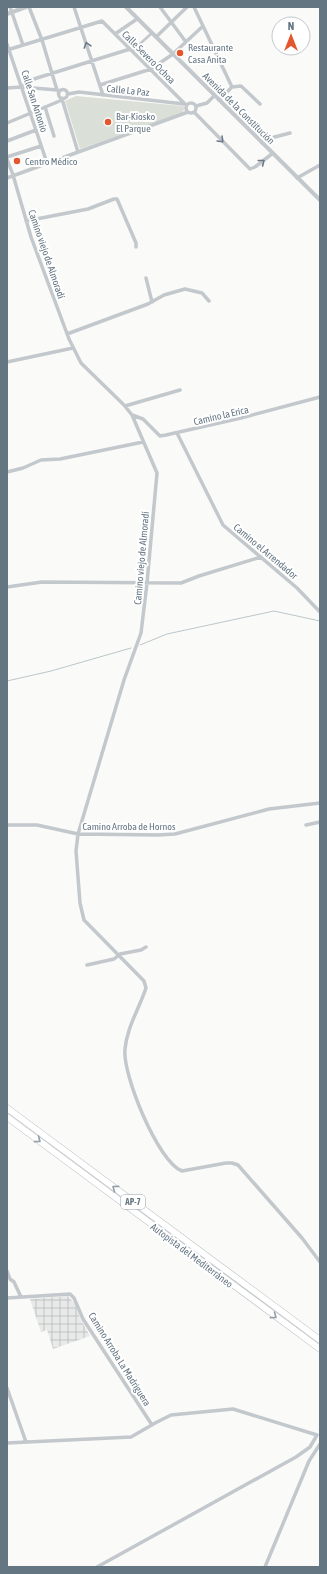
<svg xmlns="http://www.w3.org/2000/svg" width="327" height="1574" viewBox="0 0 327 1574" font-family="'Asap Condensed',sans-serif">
	<defs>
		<pattern id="industrial-grid" width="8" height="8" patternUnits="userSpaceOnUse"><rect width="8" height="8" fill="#e8e9e9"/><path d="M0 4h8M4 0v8" fill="none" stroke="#c0c1c2"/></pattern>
	</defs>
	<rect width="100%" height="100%" fill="#fafaf8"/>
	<path fill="url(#industrial-grid)" d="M68 1296 75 1304 80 1318 90 1336 53 1349 47 1330 41 1332 30 1299Z"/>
	<path fill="#dadfd7" d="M76 96 183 106 185 108 182 113 80 149 65 101Z"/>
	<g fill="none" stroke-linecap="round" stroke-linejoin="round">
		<path stroke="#bbc7cb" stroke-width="1" d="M140 645 167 634 274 611 320 621
			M7 681 51 671 131 648"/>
		<defs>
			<path id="motorway" d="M7 1108 320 1340
				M7 1117 320 1349"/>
		</defs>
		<use href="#motorway" stroke="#b4b9bd" stroke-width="7"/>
		<path stroke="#c3c8cc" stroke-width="2.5" d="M132 51 152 33"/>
		<path stroke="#c3c8cc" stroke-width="3.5" d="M10 7 23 45
			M29 7 42 40 57 90
			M74 7 103 95
			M160 7 186 42
			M194 7 232 87
			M115 34 137 19
			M156 37 187 7
			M7 44 47 163
			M7 50 102 21 185 104
			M100 85 151 69 173 54 203 26
			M22 87 26 82 37 78 130 49
			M232 87 241 86 260 104
			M7 88 22 87 57 90 60 91
			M58.5 94a4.5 4.5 0 1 1 9 0a4.5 4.5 0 1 1-9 0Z
			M68 94 79 92 184 104
			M62 99 78 152
			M219 100 232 87
			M186 108a5 5 0 1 1 10 0a5 5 0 1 1-10 0Z
			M196 106 207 103 215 95
			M45 107 54 136
			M194 112 250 169 255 167 273 153
			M7 123 62 100
			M7 141 36 130
			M262 143 267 139 290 133
			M7 157 41 146
			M7 159 13 175 31 237 69 339 81 363 124 405 132 415 157 473 147 583 141 633 124 680 78 834 76 851 80 903 84 920 144 981 146 988C139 1009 127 1027 125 1049 122 1074 158 1162 182 1171L226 1163H232L238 1165 302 1238 320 1262
			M7 178 188 112
			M297 178 320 165
			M26 221 88 209 114 199H117L136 243V247
			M146 278 152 302
			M67 334 148 304 164 295 185 289 202 293 209 301
			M7 362 73 348
			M125 406 180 390
			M132 415 143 419 160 436 166 435 241 418 320 397
			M177 433 223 525 297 588 320 612
			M7 472 23 468 41 460 60 459 143 442
			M7 587 42 582 181 583 199 576 261 557
			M7 825H37L78 834 158 835 175 834 269 809 320 803
			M306 825 320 822
			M87 965 114 959 120 954 141 950 146 947
			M7 1271 10 1279 14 1282 21 1297
			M7 1298 70 1294 74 1298 83 1319 152 1425
			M7 1388 26 1442
			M7 1443 131 1437 157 1422 171 1415 233 1409 317 1435 310 1447 296 1457 97 1567
			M265 1567 309 1461 320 1444"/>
		<path stroke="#c3c8cc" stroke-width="4" d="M126 7 320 200
			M7 14 26 7"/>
		<use href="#motorway" stroke="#fff" stroke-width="6"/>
	</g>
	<defs><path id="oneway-chevron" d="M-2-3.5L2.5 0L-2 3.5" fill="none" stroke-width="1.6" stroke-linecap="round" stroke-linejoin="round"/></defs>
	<g stroke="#6a7a87">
		<use href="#oneway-chevron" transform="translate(87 45) rotate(-108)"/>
		<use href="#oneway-chevron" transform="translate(221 140) rotate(45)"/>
		<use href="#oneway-chevron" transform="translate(262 162) rotate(-38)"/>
	</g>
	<g stroke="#939fa8">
		<use href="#oneway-chevron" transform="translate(38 1140) rotate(37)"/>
		<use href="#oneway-chevron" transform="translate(115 1188) rotate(-143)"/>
		<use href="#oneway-chevron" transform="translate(274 1316) rotate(36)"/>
	</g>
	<g fill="#e4572e" stroke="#fff" stroke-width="1.5">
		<circle cx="180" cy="53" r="4"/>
		<circle cx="108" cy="122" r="4"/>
		<circle cx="17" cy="161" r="4"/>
	</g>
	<g text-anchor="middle" stroke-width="4" stroke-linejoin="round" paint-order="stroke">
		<rect fill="#fff" stroke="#939fa8" stroke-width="1" x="121" y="1195" width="24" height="14" rx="3"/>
		<g font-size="9" font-weight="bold" fill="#657683">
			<text x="133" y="1205">AP-7</text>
		</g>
		<g font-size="10" fill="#657683" stroke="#fff" text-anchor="start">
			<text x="188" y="51">Restaurante<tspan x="188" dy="12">Casa Anita</tspan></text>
			<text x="116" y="120">Bar-Kiosko<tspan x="116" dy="12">El Parque</tspan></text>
			<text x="25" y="165">Centro Médico</text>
		</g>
		<g font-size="10" fill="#657683" stroke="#fff">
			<text transform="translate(149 57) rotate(45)" y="4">Calle Severo Ochoa</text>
			<text transform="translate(128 90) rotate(6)" y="4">Calle La Paz</text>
			<text transform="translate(35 101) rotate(72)" y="4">Calle San Antonio</text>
			<text transform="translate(239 108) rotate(45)" y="4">Avenida de la Constitución</text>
			<text transform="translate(47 254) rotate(71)" y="4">Camino viejo de Almoradí</text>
			<text transform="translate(221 415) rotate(-13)" y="4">Camino la Erica</text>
			<text transform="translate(266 551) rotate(40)" y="4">Camino el Arrendador</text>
			<text transform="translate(141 558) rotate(-85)" y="4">Camino viejo de Almoradí</text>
			<text x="129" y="830">Camino Arroba de Hornos</text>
			<text transform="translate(192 1255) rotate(37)" y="4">Autopista del Mediterráneo</text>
			<text transform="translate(120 1359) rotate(58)" y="4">Camino Arroba La Madriguera</text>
		</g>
	</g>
	<rect width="327" height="1574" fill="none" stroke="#657683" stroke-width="16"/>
	<g transform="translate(291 36)"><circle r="19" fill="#ffffff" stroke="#c1c8cd"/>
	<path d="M0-3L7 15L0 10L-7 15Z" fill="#e4572e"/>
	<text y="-6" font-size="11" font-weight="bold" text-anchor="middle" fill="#657683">N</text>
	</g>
</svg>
